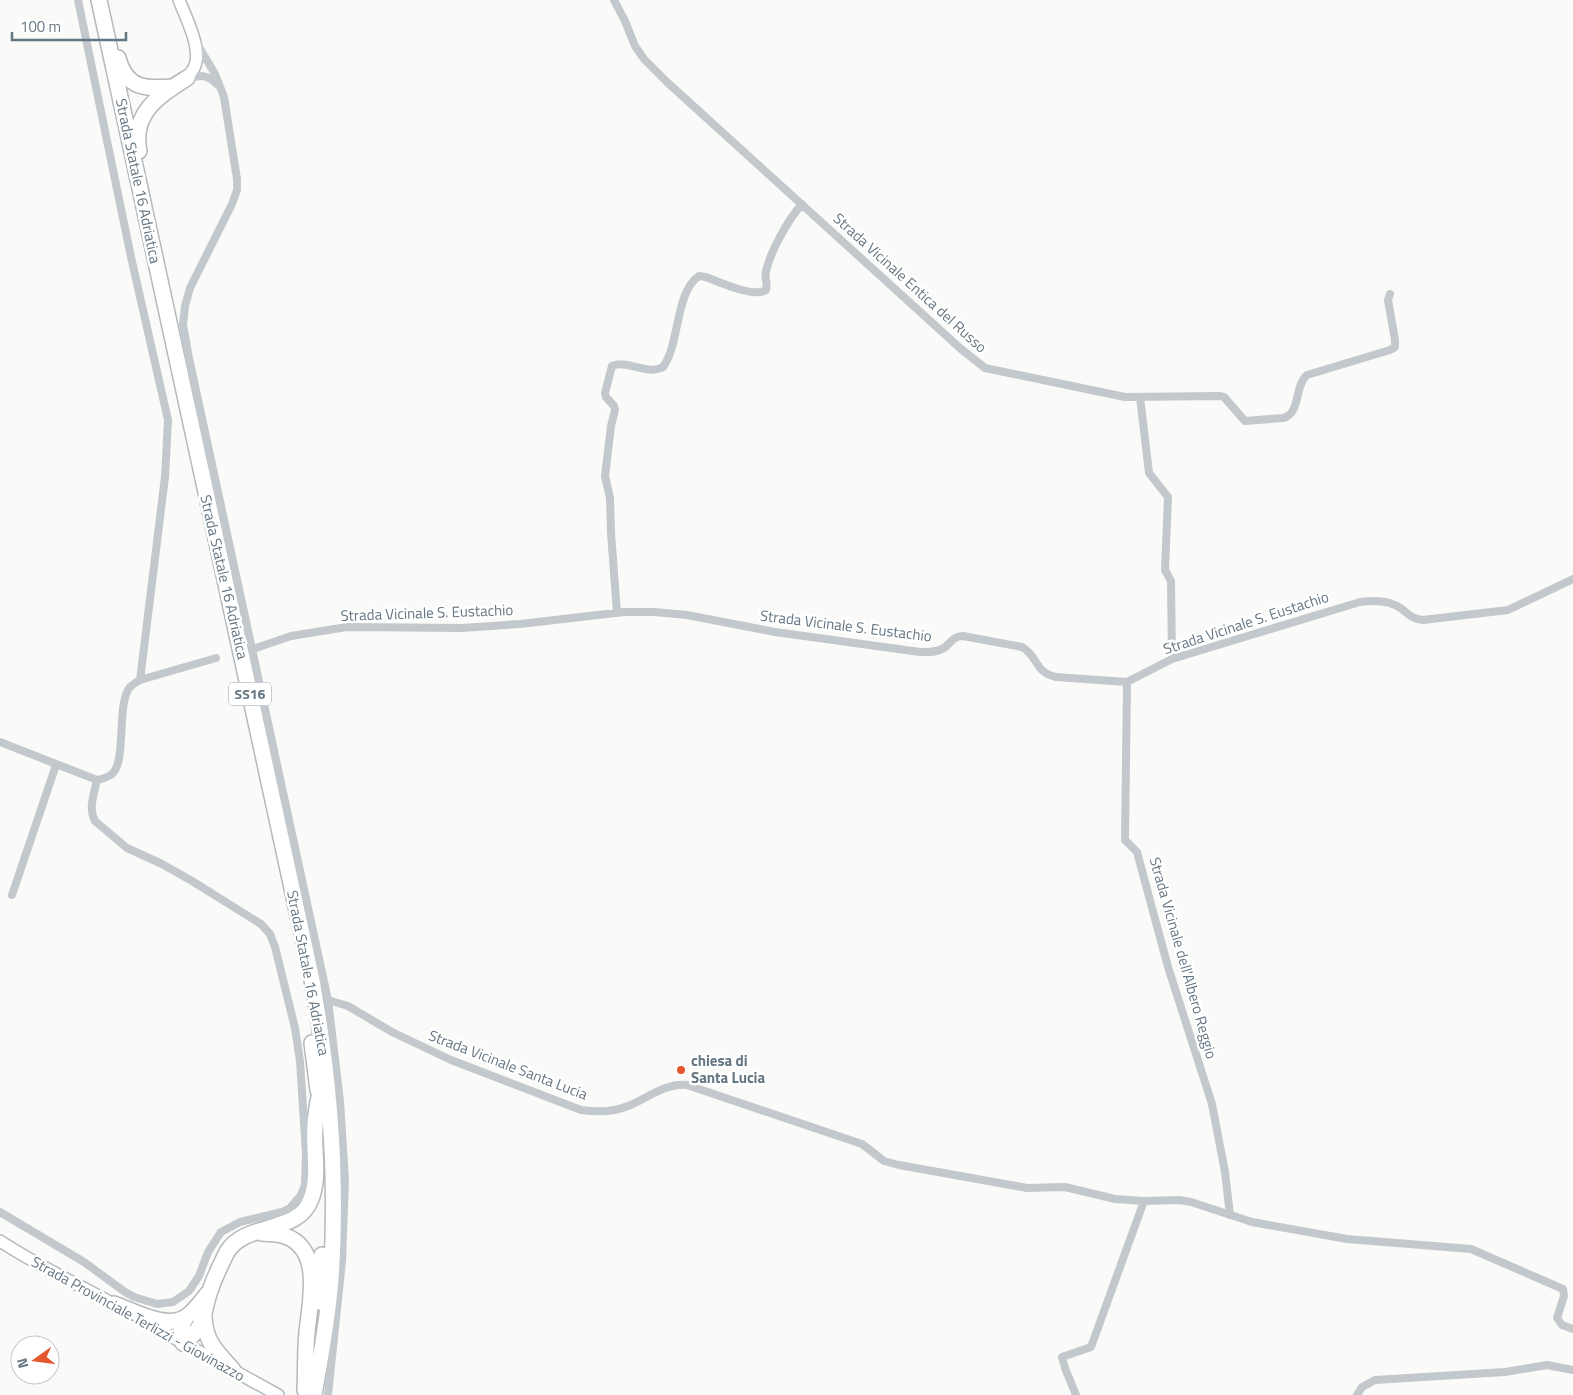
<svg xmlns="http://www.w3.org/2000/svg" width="1573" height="1395" viewBox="0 0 1573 1395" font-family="'Titillium Web',sans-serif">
	<rect width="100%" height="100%" fill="#fafaf8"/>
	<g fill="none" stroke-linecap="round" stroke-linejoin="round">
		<defs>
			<path id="secondary" d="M179 0C186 18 203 50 194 68 192 71 189 75 187 78
				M0 1241C38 1266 79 1285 119 1307
				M140 1319 278 1395"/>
			<path id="highway" d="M99 0 312 980C330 1079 338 1179 331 1279 328 1318 321 1356 314 1395
				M118 58C126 89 146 89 173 87
				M139 151C131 113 159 96 187 78
				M312 1043 318 1090
				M262 1233C269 1234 277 1233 285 1236 323 1249 310 1302 307 1332 305 1351 306 1371 305 1390
				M318 1302 322 1255
				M114 1304C134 1311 167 1330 186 1317 195 1311 201 1302 208 1293
				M204 1316C205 1342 216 1351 233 1370
				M186 1317C180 1327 181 1333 183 1343 208 1325 201 1316 210 1291 214 1278 221 1264 227 1252 246 1221 298 1235 311 1199 320 1176 313 1151 315 1127 315 1117 317 1107 319 1097"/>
		</defs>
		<use href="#secondary" stroke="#b3babf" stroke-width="14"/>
		<use href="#highway" stroke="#b4b9bd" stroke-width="18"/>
		<path stroke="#c3c8cc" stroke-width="8" d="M78 0 131 257 168 420 165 477 140 680
			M614 0 625 21 635 46 644 59 668 83 961 349 985 368 1125 397 1219 396 1224 397 1245 421 1283 418C1301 414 1294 386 1307 375L1390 350 1395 347V340L1388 300 1390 294
			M196 42 215 74 224 97 237 179V190L232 204 190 288 185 306 183 325 189 358 328 1000 340 1101 345 1180 342 1261 328 1395
			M187 78C203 75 206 74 218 85
			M1140 397 1149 473 1168 497 1165 570 1171 581 1172 659
			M617 613 611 533 610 498 605 476 611 426 615 410 614 406 606 397 605 393 612 366C628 359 646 376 663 367 680 344 675 292 699 276L706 277C719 282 753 298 766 290 768 283 764 277 766 271 771 250 788 220 802 204
			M253 649 291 636 347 627 462 628 520 624 624 612H654L687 615 775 632 920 652C928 652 936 653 944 648 951 643 953 636 963 636L1022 647C1039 657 1034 672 1056 677L1127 682 1172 659 1360 602C1374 600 1390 600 1402 609 1409 615 1413 619 1423 620L1508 610 1573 579
			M1127 682 1125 840 1137 852 1168 967 1212 1104 1225 1172 1230 1215
			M0 742 97 780C102 779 107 778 112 774 127 761 116 704 130 687 133 684 137 682 140 680L216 658
			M12 895 56 765
			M328 1000 348 1006 392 1032 451 1060 581 1110C596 1112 614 1112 628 1106 648 1098 665 1083 687 1085L862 1144 884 1161 899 1165 1027 1188 1065 1187 1115 1199 1144 1201 1179 1200 1191 1202 1252 1222 1347 1239 1471 1249 1563 1289 1564 1296 1557 1318 1562 1325 1573 1329
			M0 1212 84 1262 125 1292 134 1297 157 1304 173 1302 189 1291 199 1276 208 1252 221 1232 240 1222 282 1212 290 1208 301 1195 305 1185 306 1154 300 1061 295 1028 275 947 270 934 261 924 192 881 162 864 127 848 95 821C88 808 94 794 97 780
			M1076 1395 1065 1368 1062 1357 1091 1347 1144 1201
			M1357 1395 1362 1387 1375 1380 1505 1372 1547 1365 1573 1370"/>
		<use href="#secondary" stroke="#fff" stroke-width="11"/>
		<use href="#highway" stroke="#fff" stroke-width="15"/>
	</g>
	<circle fill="#e4572e" stroke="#fff" stroke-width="2" cx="681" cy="1070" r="5"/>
	<g text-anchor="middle" stroke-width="5" stroke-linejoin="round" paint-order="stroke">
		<rect fill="#fff" stroke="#939fa8" stroke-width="1" x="229" y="682.5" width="42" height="23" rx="4"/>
		<g font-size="14" font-weight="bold" fill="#657683">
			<text x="250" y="699">SS16</text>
		</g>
		<g font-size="15" fill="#657683" stroke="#fff">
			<text transform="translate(138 181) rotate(78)" y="5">Strada Statale 16 Adriatica</text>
			<text transform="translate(910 283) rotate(42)" y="5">Strada Vicinale Entica del Russo</text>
			<text transform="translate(224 577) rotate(77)" y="5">Strada Statale 16 Adriatica</text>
			<text transform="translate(427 613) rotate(-2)" y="5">Strada Vicinale S. Eustachio</text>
			<text transform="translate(1246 623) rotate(-18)" y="5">Strada Vicinale S. Eustachio</text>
			<text transform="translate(846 626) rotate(7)" y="5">Strada Vicinale S. Eustachio</text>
			<text transform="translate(1183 958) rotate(74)" y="5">Strada Vicinale dell'Albero Reggio</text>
			<text transform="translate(308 973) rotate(79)" y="5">Strada Statale 16 Adriatica</text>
			<text transform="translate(508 1065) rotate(21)" y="5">Strada Vicinale Santa Lucia</text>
			<text transform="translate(138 1319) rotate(29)" y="5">Strada Provinciale Terlizzi - Giovinazzo</text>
		</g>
		<g font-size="15" font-weight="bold" fill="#657683" stroke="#fff" text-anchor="start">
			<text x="691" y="1066">chiesa di<tspan x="691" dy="17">Santa Lucia</tspan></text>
		</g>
	</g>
	<g transform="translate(35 1360) rotate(256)"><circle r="24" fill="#ffffff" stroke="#c1c8cd"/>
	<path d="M0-4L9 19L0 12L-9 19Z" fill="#e4572e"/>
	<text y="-8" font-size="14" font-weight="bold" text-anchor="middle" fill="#657683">N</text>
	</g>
	<path d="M12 32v8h114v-8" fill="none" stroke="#657683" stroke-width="2.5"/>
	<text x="20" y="32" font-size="15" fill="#657683" stroke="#ffffff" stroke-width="4" paint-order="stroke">100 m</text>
</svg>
